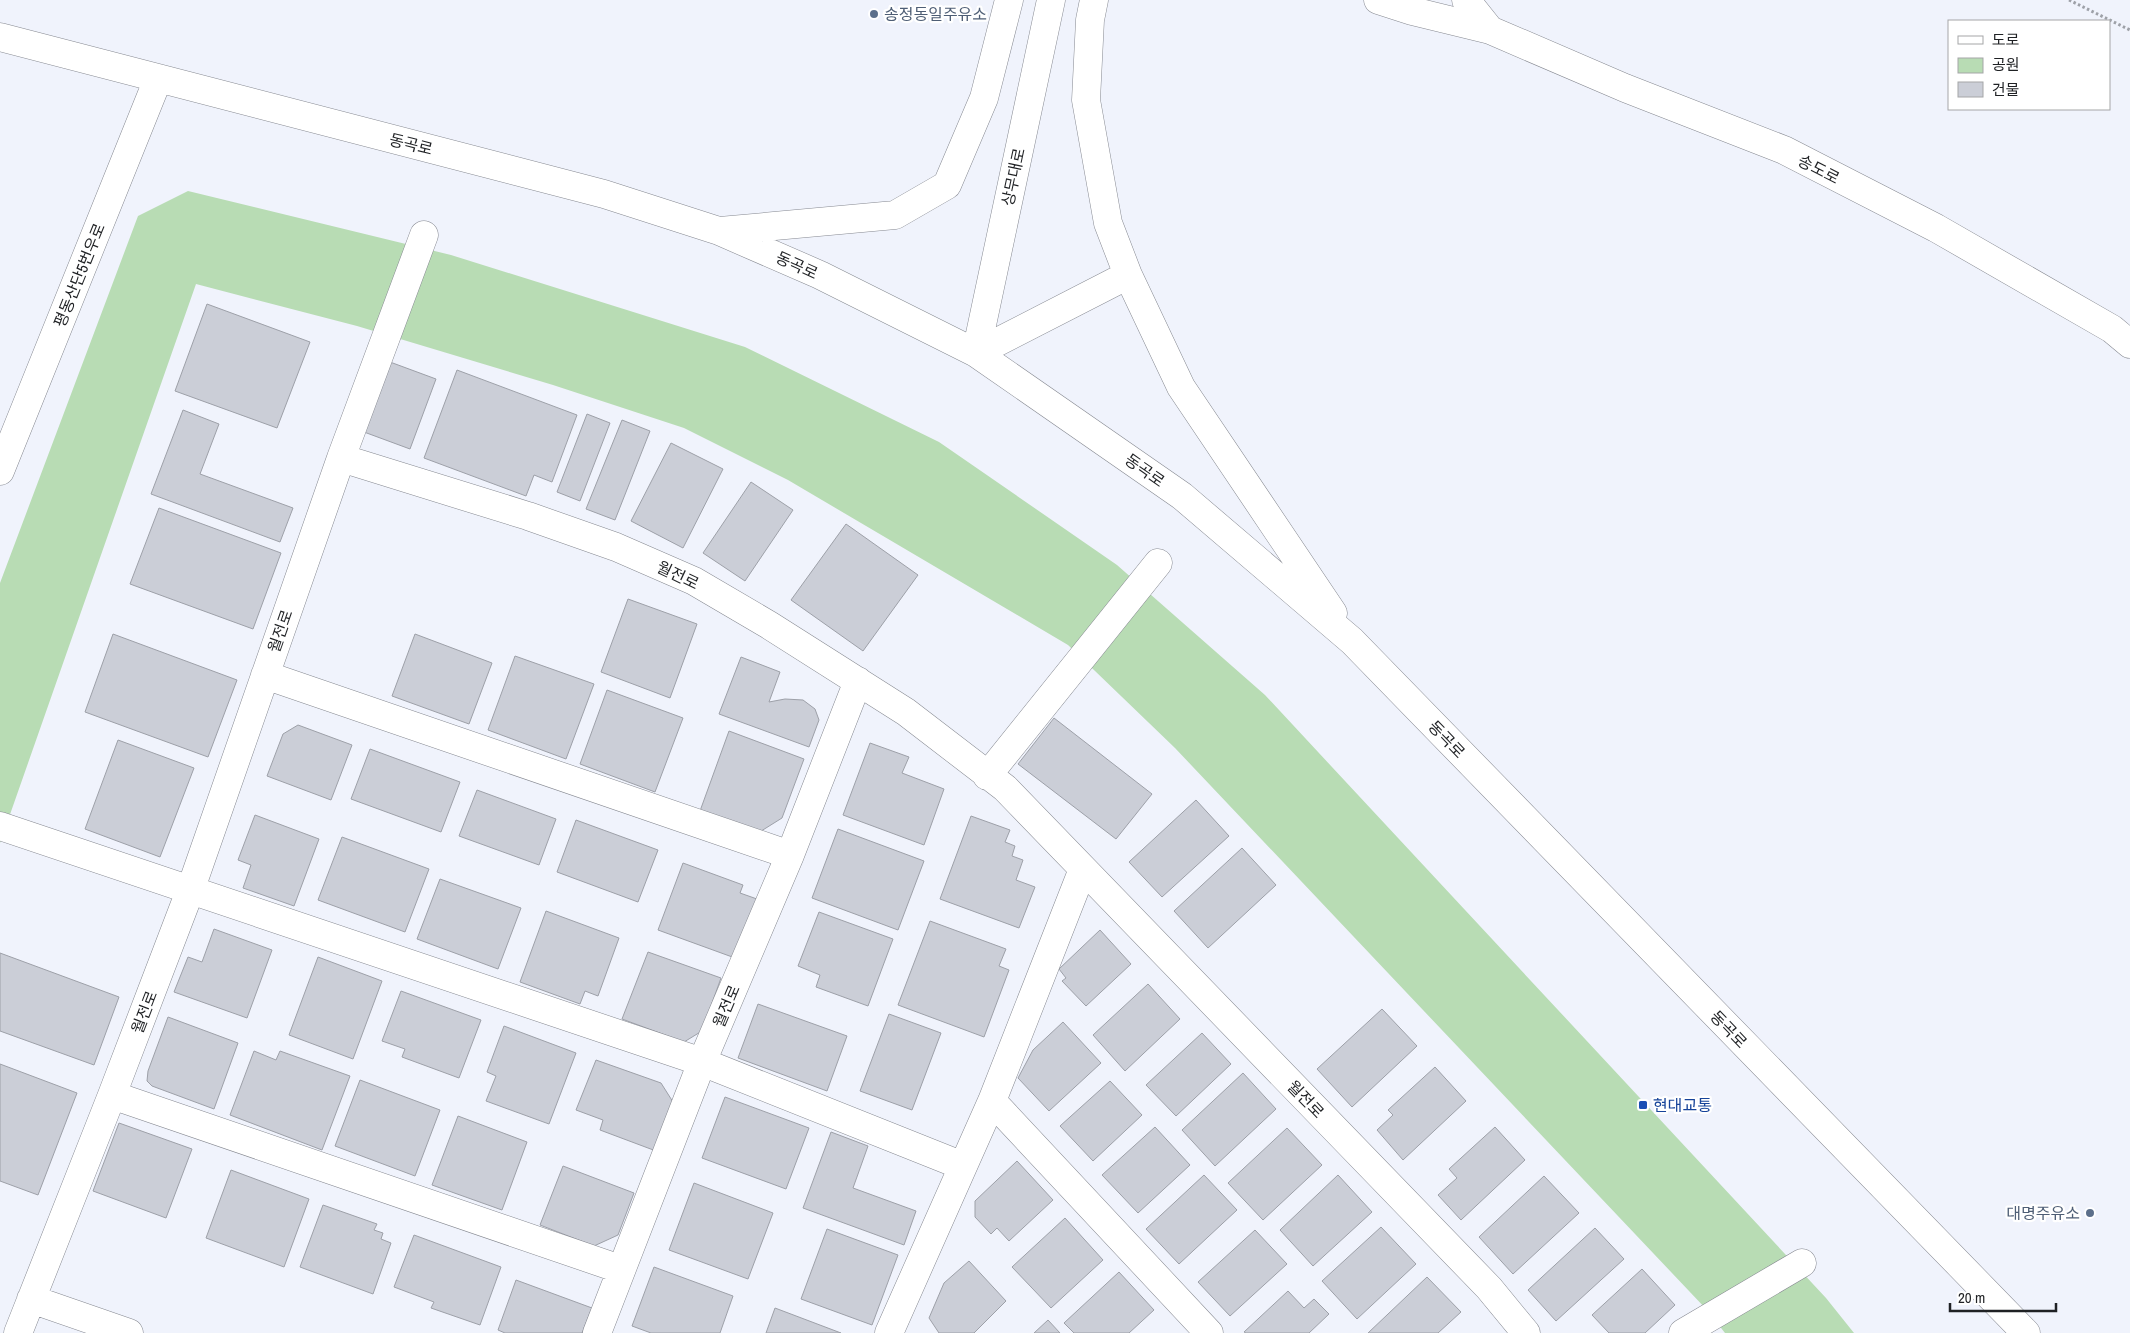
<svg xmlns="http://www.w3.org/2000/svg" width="2130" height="1333" viewBox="0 0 2130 1333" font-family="'Archivo Narrow','Noto Sans KR',sans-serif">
	<rect width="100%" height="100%" fill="#f0f3fc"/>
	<path fill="#b8dcb4" d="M188 191 451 255 745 347 939 442 1117 565 1265 695 1826 1298 1854 1333H1725L1707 1310 1175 748 1068 645 788 480 684 428 553 385 357 326 196 284 0 843V583L138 216Z"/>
	<path fill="#cbced7" stroke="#9da0a8" d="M207 304 310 342 277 428 175 391Z
		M390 362 436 379 410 449 364 432Z
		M457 370 577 415 552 482 534 475 526 496 424 458Z
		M183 410 219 424 200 474 293 508 280 542 151 494Z
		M587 414 610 423 580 501 557 492Z
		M622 420 650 431 615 520 586 509Z
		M671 443 723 469 683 548 631 521Z
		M751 482 793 510 745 581 703 553Z
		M159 508 281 553 253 629 130 584Z
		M846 524 918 575 863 651 791 600Z
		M628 599 697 624 670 698 601 672Z
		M113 634 237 680 208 757 85 712Z
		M415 634 492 663 469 724 392 696Z
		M515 656 594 684 566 759 488 730Z
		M741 657 780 672 769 702 785 699 803 700 815 709 819 720 809 747 719 714Z
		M607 690 683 718 655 792 580 764Z
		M1054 718 1152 794 1116 839 1018 764Z
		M298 725 352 745 331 800 267 776 283 734Z
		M729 731 804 759 782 818 758 833 700 811Z
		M118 740 194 768 160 857 85 829Z
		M870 743 909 757 902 773 944 789 924 845 843 815Z
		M370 749 460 782 441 832 351 799Z
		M477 790 556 819 539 865 459 836Z
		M1196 800 1229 836 1162 897 1129 862Z
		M255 815 319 839 294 906 243 888 251 865 238 860Z
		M971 816 1010 830 1005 842 1015 846 1012 856 1023 860 1016 880 1035 887 1019 928 940 899Z
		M576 820 658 850 638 902 557 872Z
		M838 829 924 861 898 930 812 898Z
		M342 837 429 869 405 932 318 900Z
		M1242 848 1276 885 1208 948 1174 911Z
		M683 863 743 885 740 893 757 899 735 958 658 930Z
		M440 879 521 908 498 969 417 939Z
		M546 911 619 938 598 996 585 991 580 1004 520 982Z
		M819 912 893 939 868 1006 816 987 820 975 798 966Z
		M930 921 1006 949 999 966 1009 970 984 1037 898 1005Z
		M214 929 272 950 247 1018 174 992 188 957 202 962Z
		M1100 930 1131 964 1086 1006 1062 981 1066 978 1059 969Z
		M648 952 721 978 702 1031 684 1042 622 1019Z
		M0 953 119 997 94 1065 0 1031Z
		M318 957 382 981 353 1059 289 1035Z
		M1148 984 1180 1019 1125 1071 1093 1035Z
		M401 991 481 1020 459 1078 402 1057 405 1049 382 1041Z
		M758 1004 847 1036 827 1091 738 1058Z
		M1382 1009 1417 1046 1352 1107 1317 1069Z
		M889 1014 941 1033 912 1110 860 1091Z
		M168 1017 238 1043 214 1109 152 1086 147 1081 148 1071Z
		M1063 1022 1101 1063 1049 1111 1018 1078 1033 1050Z
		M504 1026 576 1053 549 1124 486 1101 496 1076 487 1072Z
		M1202 1033 1231 1064 1176 1116 1146 1085Z
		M254 1051 276 1060 280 1051 350 1076 322 1150 230 1115Z
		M596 1060 661 1083 673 1102 656 1151 600 1130 603 1120 576 1110Z
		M0 1064 77 1093 38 1195 0 1181Z
		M1435 1067 1466 1101 1403 1160 1377 1130 1393 1115 1388 1110Z
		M1243 1073 1276 1109 1215 1166 1182 1130Z
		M360 1080 440 1110 415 1176 335 1146Z
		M1110 1081 1142 1115 1093 1161 1060 1126Z
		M725 1097 809 1128 786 1189 702 1158Z
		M458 1116 527 1142 502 1210 432 1185Z
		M119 1123 192 1149 166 1218 93 1191Z
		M1155 1127 1190 1165 1138 1213 1102 1175Z
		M1495 1127 1525 1160 1461 1220 1438 1195 1457 1178 1449 1169Z
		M1287 1128 1322 1165 1263 1220 1228 1183Z
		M831 1132 868 1146 853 1188 916 1211 904 1245 803 1208Z
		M1017 1161 1053 1200 1009 1241 997 1228 991 1234 975 1217V1201Z
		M563 1166 634 1193 618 1235 594 1246 540 1225Z
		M231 1170 309 1199 284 1267 206 1238Z
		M1204 1175 1237 1210 1179 1264 1146 1229Z
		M1338 1175 1372 1212 1313 1266 1280 1230Z
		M1544 1176 1579 1213 1513 1274 1479 1237Z
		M694 1183 773 1213 748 1279 669 1250Z
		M323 1205 377 1224 374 1230 383 1233 381 1239 391 1243 373 1294 300 1267Z
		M1065 1218 1103 1260 1051 1308 1012 1267Z
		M1381 1227 1416 1264 1357 1319 1322 1281Z
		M1595 1228 1624 1259 1556 1321 1528 1290Z
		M827 1229 898 1255 872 1325 801 1299Z
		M1255 1230 1287 1264 1230 1316 1198 1282Z
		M414 1235 501 1267 480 1325 431 1308 434 1302 394 1287Z
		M969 1261 1006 1301 974 1333H939L929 1318 944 1283Z
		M654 1267 733 1296 720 1333H651L632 1326Z
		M1642 1269 1675 1305 1645 1333H1609L1592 1315Z
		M1119 1272 1154 1310 1129 1333H1074L1064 1323Z
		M1427 1277 1461 1312 1438 1333H1368Z
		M516 1280 592 1308 582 1333H505L498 1330Z
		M1288 1291 1304 1308 1314 1299 1329 1314 1309 1333H1246L1244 1332Z
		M775 1308 841 1333H766Z
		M1048 1320 1060 1333H1034Z"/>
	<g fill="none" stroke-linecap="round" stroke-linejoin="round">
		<defs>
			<path id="street" d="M1378 0 1412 11 1490 30 1625 88 1784 150 1936 228 2112 329 2130 344
				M1466 0 1490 30
				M341 458 424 235
				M265 675 790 855
				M987 776 1158 563
				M0 826 702 1062 963 1166
				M112 1095 620 1269
				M992 1101 1209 1333
				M31 1299 129 1333
				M18 1333 112 1095 190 891 341 458 528 516 616 547 694 581 769 625 906 712 1005 788 1489 1288 1526 1333
				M597 1333 702 1062 790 855 858 681
				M889 1333 992 1101 1083 869
				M1683 1333 1802 1263"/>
			<path id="secondary" d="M1094 0 1090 20 1086 100 1108 223 1128 275 1181 387 1333 613
				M0 37 604 194 719 231 820 275 976 353 1182 496 1352 641 2026 1333
				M720 231 895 215 947 185 984 98 1009 0
				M976 353 1051 0
				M976 353 1128 275
				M0 471 158 79"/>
		</defs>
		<use href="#street" stroke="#868991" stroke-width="29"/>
		<use href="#secondary" stroke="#868991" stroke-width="29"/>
		<path stroke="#9ea1a8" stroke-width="3" stroke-dasharray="2.5 2.5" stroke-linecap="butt" d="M2069 0 2130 30"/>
		<use href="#street" stroke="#fff" stroke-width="28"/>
		<use href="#secondary" stroke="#fff" stroke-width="28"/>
	</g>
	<g fill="#5c6f8a" stroke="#fff" stroke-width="2">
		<circle cx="874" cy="14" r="5"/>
		<circle cx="2090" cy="1213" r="5"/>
	</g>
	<rect fill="#1a4fb4" stroke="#fff" stroke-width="2" x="1638" y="1100" width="10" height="10" rx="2.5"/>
	<g text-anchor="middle" stroke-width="4.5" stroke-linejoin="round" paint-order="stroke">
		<g font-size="16" fill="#4e5e75" stroke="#fff" text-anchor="start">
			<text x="884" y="20">송정동일주유소</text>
			<text x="2080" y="1219" text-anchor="end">대명주유소</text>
		</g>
		<g font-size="16" fill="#1f2124" stroke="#fff">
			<text transform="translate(411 144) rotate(14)" y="6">동곡로</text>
			<text transform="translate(1819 169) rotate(27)" y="6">송도로</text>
			<text transform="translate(1013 177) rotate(-78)" y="6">상무대로</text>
			<text transform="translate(797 265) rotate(24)" y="6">동곡로</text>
			<text transform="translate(79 275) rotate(-68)" y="6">평동산단5번우로</text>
			<text transform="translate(1145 470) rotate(35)" y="6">동곡로</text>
			<text transform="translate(678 575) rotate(25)" y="6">월전로</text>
			<text transform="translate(280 631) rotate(-71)" y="6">월전로</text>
			<text transform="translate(1447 739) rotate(46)" y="6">동곡로</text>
			<text transform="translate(726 1006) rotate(-67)" y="6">월전로</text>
			<text transform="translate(144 1012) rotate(-69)" y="6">월전로</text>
			<text transform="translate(1729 1029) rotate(46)" y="6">동곡로</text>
			<text transform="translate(1306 1099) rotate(46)" y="6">월전로</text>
		</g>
		<g font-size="16" fill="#164399" stroke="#fff" text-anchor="start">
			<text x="1653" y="1111">현대교통</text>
		</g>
	</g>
	<rect x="1948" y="20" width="162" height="90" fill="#ffffff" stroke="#a5a6a7"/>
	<rect x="1958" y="36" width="25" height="8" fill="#ffffff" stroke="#a5a6a7"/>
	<text x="1992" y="45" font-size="15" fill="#1f2124">도로</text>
	<rect x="1958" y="58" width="25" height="15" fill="#b8dcb4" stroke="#a5a6a7"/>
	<text x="1992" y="70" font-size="15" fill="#1f2124">공원</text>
	<rect x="1958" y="82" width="25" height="15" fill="#cbced7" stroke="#a5a6a7"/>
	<text x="1992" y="95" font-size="15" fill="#1f2124">건물</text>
	<path d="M1950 1303v8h106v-8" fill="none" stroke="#1f2124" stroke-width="2.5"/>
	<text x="1958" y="1303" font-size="15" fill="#1f2124" stroke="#ffffff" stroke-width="4" paint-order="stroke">20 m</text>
</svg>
